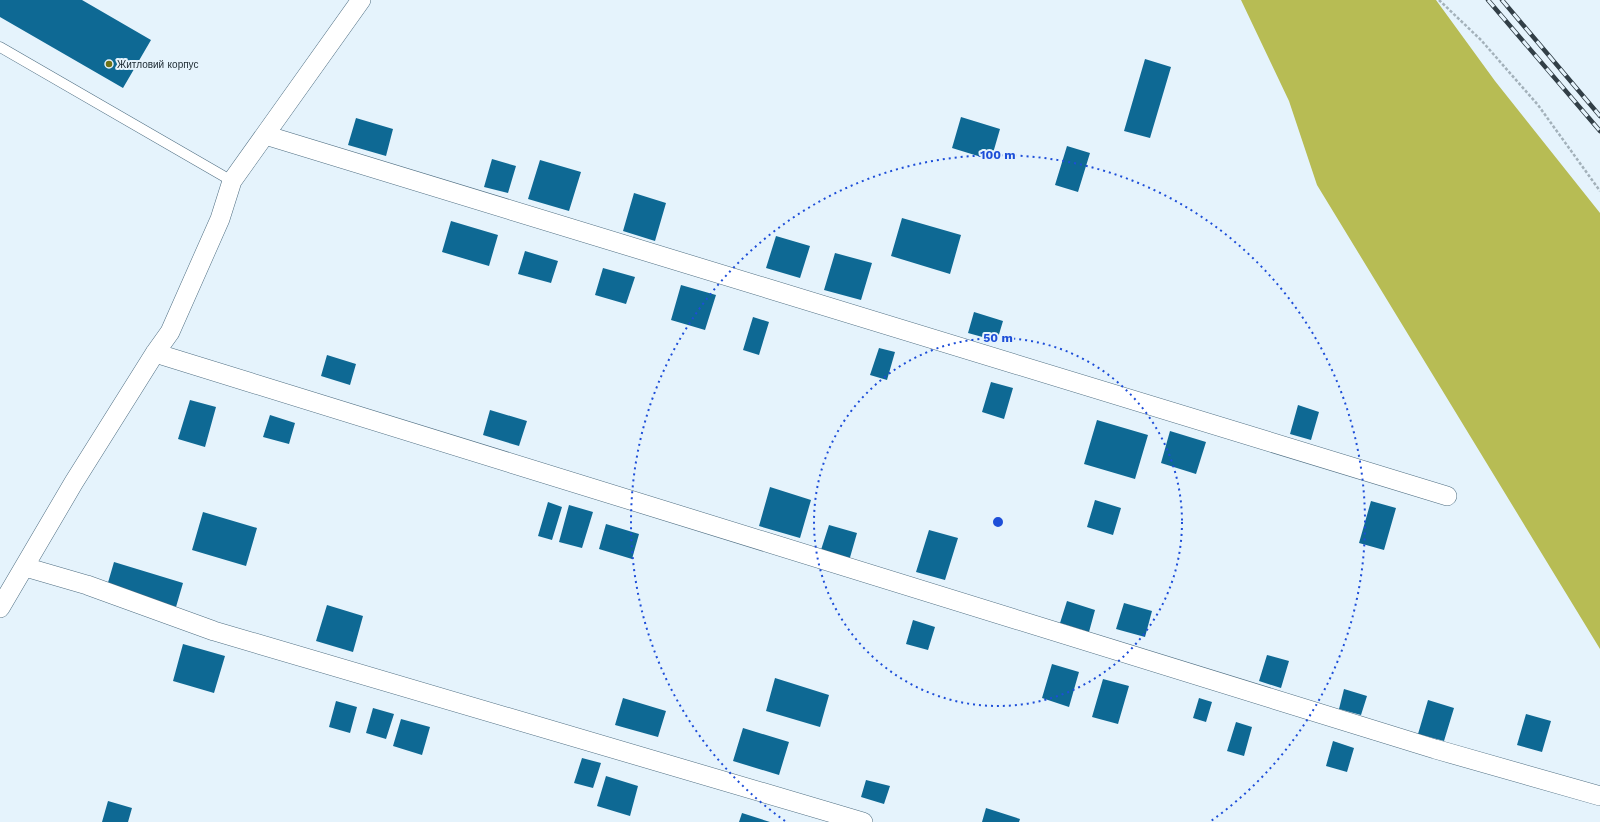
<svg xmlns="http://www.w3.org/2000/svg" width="1600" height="822" viewBox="0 0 1600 822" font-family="'Work Sans',sans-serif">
	<rect width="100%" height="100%" fill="#e5f3fc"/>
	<path fill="#b7bc54" d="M1241 0H1436L1495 81 1600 213V649L1317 185 1289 101Z"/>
	<path fill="#0e6994" d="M0 0H82L151 40 123 88 0 17Z
		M1145 59 1171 67 1150 138 1124 131Z
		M961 117 1000 129 991 160 952 148Z
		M356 118 393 129 386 156 348 145Z
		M1067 146 1090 153 1078 192 1055 185Z
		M492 159 516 166 508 193 484 187Z
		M540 160 581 172 569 211 528 199Z
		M634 193 666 203 655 241 623 231Z
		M902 218 961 235 950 274 891 256Z
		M451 221 498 235 489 266 442 252Z
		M776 236 810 246 800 278 766 268Z
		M525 251 558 261 551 283 518 274Z
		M835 253 872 263 861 300 824 290Z
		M603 268 635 277 626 304 595 295Z
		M681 285 716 295 705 330 671 320Z
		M974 312 1003 321 997 341 968 333Z
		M753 317 769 322 759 355 743 350Z
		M879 348 895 352 887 380 870 375Z
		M327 355 356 364 350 385 321 376Z
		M991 382 1013 388 1004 419 982 412Z
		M190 400 216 407 205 447 178 439Z
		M1298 405 1319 412 1311 440 1290 434Z
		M490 410 527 421 519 446 483 435Z
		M270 415 295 423 289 444 263 437Z
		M1097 420 1148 435 1135 479 1084 464Z
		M1170 431 1206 442 1196 474 1161 463Z
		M770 487 811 500 800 538 759 526Z
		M1095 500 1121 508 1113 535 1087 527Z
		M1371 501 1396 508 1384 550 1359 543Z
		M548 502 562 507 552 540 538 536Z
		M569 505 593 512 582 548 559 542Z
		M203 512 257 528 246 566 192 550Z
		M606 524 639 534 632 559 599 549Z
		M829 525 857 533 849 561 820 553Z
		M929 530 958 538 945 580 916 572Z
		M114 562 183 583 176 607 107 586Z
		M1067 601 1095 610 1089 632 1060 623Z
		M1124 603 1152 611 1145 637 1116 629Z
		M327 605 363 616 353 652 316 641Z
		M913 620 935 627 928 650 906 644Z
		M183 644 225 656 214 693 173 681Z
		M1267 655 1289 661 1281 688 1259 681Z
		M1052 664 1079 672 1069 707 1042 698Z
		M775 678 829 695 820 727 766 711Z
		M1103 679 1129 686 1118 724 1092 717Z
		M1344 689 1367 696 1361 715 1339 709Z
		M623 698 666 711 658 737 615 725Z
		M1199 698 1212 702 1206 722 1193 718Z
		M1428 700 1454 708 1444 741 1418 734Z
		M336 701 357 707 350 733 329 727Z
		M373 708 394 714 386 739 366 733Z
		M1526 714 1551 721 1542 752 1517 745Z
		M401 719 430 727 422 755 393 746Z
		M1236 722 1252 727 1244 756 1227 751Z
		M743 728 789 742 779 775 733 761Z
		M1333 741 1354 748 1347 772 1326 766Z
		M582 758 601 763 593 788 574 783Z
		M606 776 638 786 630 816 597 806Z
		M866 780 890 786 884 804 861 797Z
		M108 801 132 808 128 822H102Z
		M986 808 1020 819 1019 822H982Z
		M742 813 770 822H739Z"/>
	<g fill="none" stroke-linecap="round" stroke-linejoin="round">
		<defs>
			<path id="lane" d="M0 47 232 181"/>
			<path id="street" d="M265 135 1447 496
				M155 353 1435 749 1600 796
				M25 567 87 585 214 631 863 822
				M0 608 74 482 155 353 170 332 220 219 232 181 361 0"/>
		</defs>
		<use href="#lane" stroke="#4f6e82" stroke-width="11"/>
		<use href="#street" stroke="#4f6e82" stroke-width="20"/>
		<path stroke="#a3b1ba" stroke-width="2.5" stroke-dasharray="3 2" stroke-linecap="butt" d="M1439 0 1481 40 1538 105 1600 191"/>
		<use href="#lane" stroke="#fff" stroke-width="10"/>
		<use href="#street" stroke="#fff" stroke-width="19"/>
		<defs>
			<path id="rail" d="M1488 0 1600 131
				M1502 0 1600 116"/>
		</defs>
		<use href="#rail" stroke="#323f47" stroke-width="4.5"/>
		<use href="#rail" stroke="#e5f3fc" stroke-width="3" stroke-dasharray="9" stroke-linecap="butt"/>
	</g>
	<g fill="none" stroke="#1d4ed8" stroke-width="2" stroke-dasharray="2 4">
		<circle cx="998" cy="522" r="184"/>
		<path d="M785 821A367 367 0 1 1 1211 821"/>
	</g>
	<circle fill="#6f7218" stroke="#e5f3fc" stroke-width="1.5" cx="109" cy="64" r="4"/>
	<g text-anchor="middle" stroke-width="4" stroke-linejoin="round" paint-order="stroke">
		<g font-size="10" fill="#1b2830" stroke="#e5f3fc" text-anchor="start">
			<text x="117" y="68">Житловий корпус</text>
		</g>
	</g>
	<circle cx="998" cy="522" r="6" fill="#1d4ed8" stroke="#e5f3fc" stroke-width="2"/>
	<g font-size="12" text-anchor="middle" font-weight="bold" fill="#1d4ed8" stroke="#e5f3fc" stroke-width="4" stroke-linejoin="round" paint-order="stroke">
		<text x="998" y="159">100 m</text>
		<text x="998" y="342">50 m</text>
	</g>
</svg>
